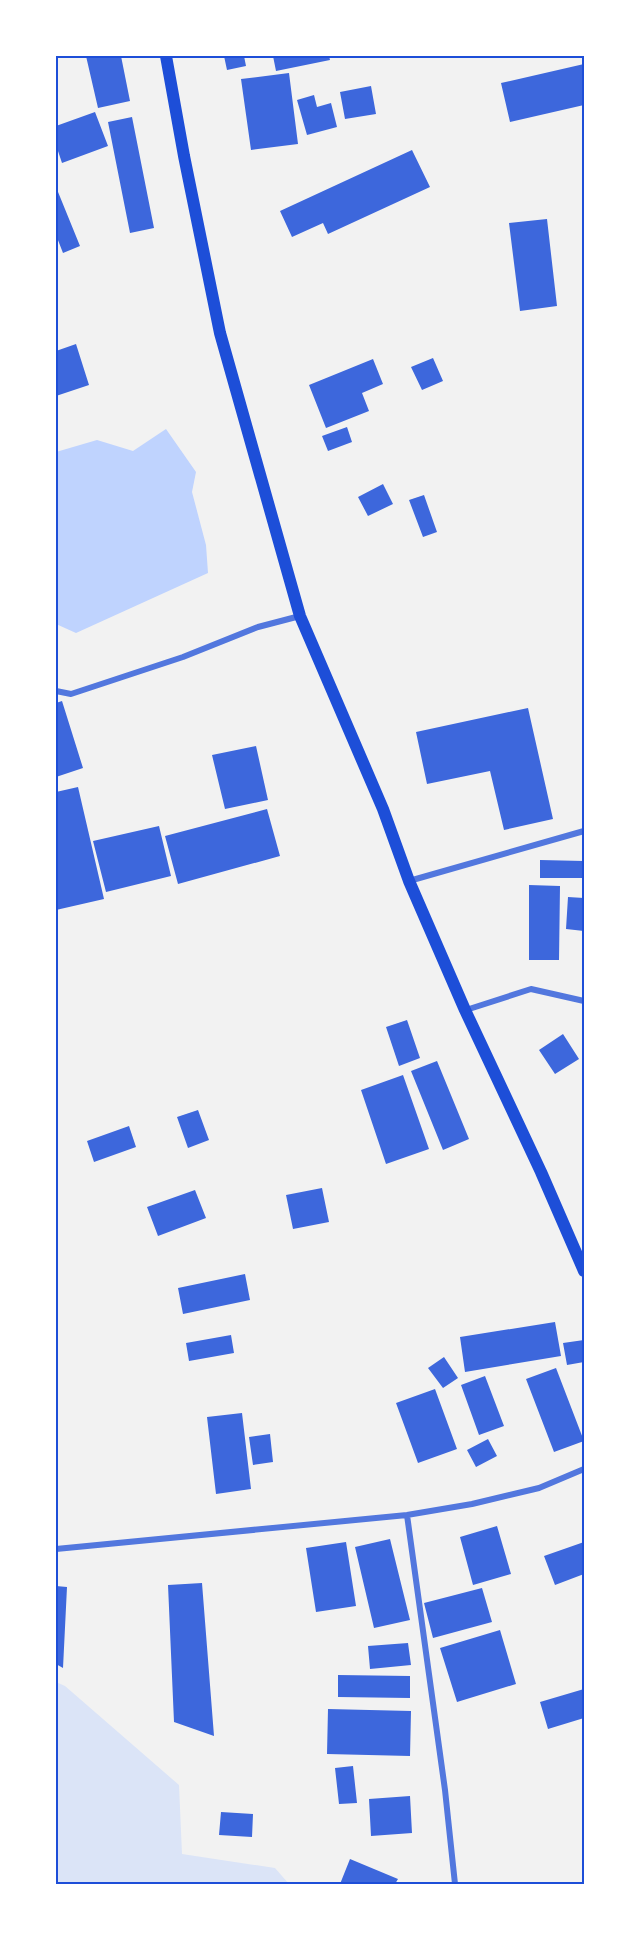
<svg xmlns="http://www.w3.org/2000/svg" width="640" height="1940" viewBox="0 0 640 1940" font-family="'DejaVu Sans',sans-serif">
	<rect width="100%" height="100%" fill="#f2f2f2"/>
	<path fill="#dbe4f7" d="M56 1682 65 1686 179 1785 182 1854 275 1868 289 1884H56Z"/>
	<path fill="#bfd3fe" d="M166 429 196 472 192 492 206 545 208 573 76 633 56 624V452L97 440 133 451Z"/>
	<path fill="#3d67dc" d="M86 56H121L130 101 98 108Z
		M224 56H244L246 66 227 70Z
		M273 56H329L330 60 276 71Z
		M584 64V105L510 122 501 83Z
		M289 73 298 144 251 150 241 79Z
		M371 86 376 114 345 119 340 92Z
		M314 95 317 107 331 103 337 127 307 135 297 100Z
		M95 112 108 146 62 163 56 145V126Z
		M132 117 154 228 130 233 108 122Z
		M412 150 430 187 328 234 323 223 292 237 280 211Z
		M56 187 80 246 63 253 56 235Z
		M547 219 557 306 520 311 509 223Z
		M76 344 89 385 56 396V351Z
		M433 358 443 381 422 390 411 367Z
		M373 359 383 384 362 393 369 411 326 428 309 385Z
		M347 427 352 442 328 451 322 436Z
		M383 484 393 504 368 516 358 497Z
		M424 495 437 532 423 537 409 500Z
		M62 701 83 768 56 777V703Z
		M528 708 553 819 504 830 490 771 427 784 416 732Z
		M256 746 268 800 225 809 212 755Z
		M78 787 104 899 56 910V792Z
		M267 809 280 856 178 884 165 836Z
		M159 826 171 876 106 892 93 841Z
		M540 860 584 861V878H540Z
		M529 885 560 886 559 960H529Z
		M568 897 584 898V931L566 929Z
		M407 1020 420 1058 399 1066 386 1027Z
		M563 1034 579 1059 555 1074 539 1050Z
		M437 1061 469 1139 443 1150 411 1071Z
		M403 1075 429 1149 386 1164 361 1090Z
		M198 1110 209 1140 188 1148 177 1117Z
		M129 1126 136 1147 94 1162 87 1141Z
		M322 1188 329 1222 293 1229 286 1195Z
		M195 1190 206 1218 158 1236 147 1207Z
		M245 1274 250 1300 183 1314 178 1288Z
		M555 1322 561 1356 465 1372 460 1337Z
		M231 1335 234 1353 189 1361 186 1343Z
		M584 1340V1362L567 1365 563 1343Z
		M444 1357 458 1378 443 1388 428 1368Z
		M556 1368 584 1441 554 1452 526 1379Z
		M485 1376 504 1426 479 1435 461 1385Z
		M435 1389 457 1449 418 1463 396 1403Z
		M242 1413 251 1489 216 1494 207 1417Z
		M270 1434 273 1462 253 1465 249 1437Z
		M488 1439 497 1456 476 1467 467 1450Z
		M497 1526 511 1574 473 1585 460 1537Z
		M390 1539 410 1620 374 1628 355 1547Z
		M346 1542 356 1606 316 1612 306 1548Z
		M584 1542V1574L555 1585 544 1556Z
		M202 1583 214 1736 174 1722 168 1585Z
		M56 1586 67 1587 63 1668 56 1664Z
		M482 1588 492 1622 433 1638 424 1603Z
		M500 1630 516 1684 457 1702 440 1648Z
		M408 1643 411 1665 370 1669 368 1646Z
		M338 1675 410 1676V1698L338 1697Z
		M584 1689V1718L548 1729 540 1702Z
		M328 1709 411 1711 410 1756 327 1754Z
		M353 1766 357 1803 339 1804 335 1768Z
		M410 1796 412 1833 371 1836 369 1799Z
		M221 1812 253 1814 252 1837 219 1835Z
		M350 1859 398 1879 395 1884H340Z"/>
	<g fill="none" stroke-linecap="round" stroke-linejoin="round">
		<path stroke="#5277de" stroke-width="6" d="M56 691 71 694 183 657 258 627 300 616
			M409 881 584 831
			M466 1010 531 989 584 1001
			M407 1515 445 1790 455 1884
			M56 1549 407 1515 472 1504 539 1488 584 1469"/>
		<path stroke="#1d4ed8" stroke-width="12" d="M166 56 184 156 220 333 300 616 383 809 409 881 465 1010 541 1172 584 1271"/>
	</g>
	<rect width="640" height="1940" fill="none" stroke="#ffffff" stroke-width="114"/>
	<rect x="57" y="57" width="526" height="1826" fill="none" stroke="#1d4ed8" stroke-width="2"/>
</svg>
